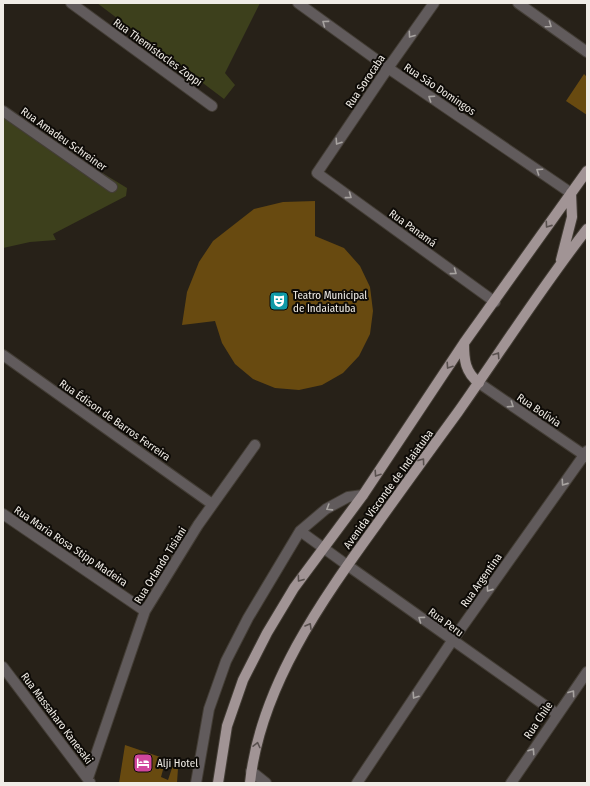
<svg xmlns="http://www.w3.org/2000/svg" width="590" height="786" viewBox="0 0 590 786" font-family="'Fira Sans Condensed',sans-serif">
	<rect width="100%" height="100%" fill="#272118"/>
	<path fill="#3d401c" d="M97 3H260L225 73 235 85 224 99Z
		M3 112 127 188 126 196 53 234 56 240 30 242 3 248Z"/>
	<path fill="#684a10" d="M584 74 587 77V115L566 101Z
		M315 201V236L344 248 360 266 370 287 373 311 370 334 359 356 343 373 322 385 299 390 275 388 253 379 235 364 222 343 215 321 182 325 187 292 199 262 213 241 254 209 283 202Z
		M125 745 166 759 161 777 168 780 173 765 178 768 177 783H119Z"/>
	<g fill="none" stroke-linecap="round" stroke-linejoin="round">
		<defs>
			<path id="minor" d="M71 3 212 106
				M298 3 388 68 571 193
				M434 3 388 68 317 173 495 302
				M518 3 587 52
				M3 111 112 187
				M3 355 212 504
				M479 383 587 457
				M3 514 145 611
				M347 565 557 714
				M3 667 90 782
				M251 771 266 783
				M88 778 145 611 198 525 255 445
				M357 783 452 641 587 451
				M511 783 587 672"/>
			<path id="tertiary" d="M300 531 347 565
				M196 783 209 709 226 661 248 618 300 531 326 509 348 497 363 495"/>
			<path id="primary" d="M561 260 572 217 571 193
				M464 343C464 360 465 372 479 383
				M218 783 227 726 243 680 267 633 294 588 363 495 464 343 587 171
				M250 783C260 687 322 600 377 524 404 486 431 449 458 412 501 351 541 288 587 229"/>
		</defs>
		<use href="#minor" stroke="#433d35" stroke-width="12"/>
		<use href="#tertiary" stroke="#433d35" stroke-width="12"/>
		<use href="#primary" stroke="#433d35" stroke-width="12"/>
		<use href="#minor" stroke="#615b5c" stroke-width="10"/>
		<use href="#tertiary" stroke="#615b5c" stroke-width="10"/>
		<use href="#primary" stroke="#a19495" stroke-width="10"/>
	</g>
	<defs><path id="oneway-chevron" d="M-2-3.5L2.5 0L-2 3.5" fill="none" stroke-width="1.6" stroke-linecap="round" stroke-linejoin="round"/></defs>
	<g stroke="#a8a4a1">
		<use href="#oneway-chevron" transform="translate(325 23) rotate(-144)"/>
		<use href="#oneway-chevron" transform="translate(549 25) rotate(35)"/>
		<use href="#oneway-chevron" transform="translate(411 35) rotate(126)"/>
		<use href="#oneway-chevron" transform="translate(431 98) rotate(-146)"/>
		<use href="#oneway-chevron" transform="translate(338 142) rotate(124)"/>
		<use href="#oneway-chevron" transform="translate(539 171) rotate(-146)"/>
		<use href="#oneway-chevron" transform="translate(349 196) rotate(36)"/>
		<use href="#oneway-chevron" transform="translate(454 272) rotate(36)"/>
		<use href="#oneway-chevron" transform="translate(511 405) rotate(34)"/>
		<use href="#oneway-chevron" transform="translate(564 483) rotate(125)"/>
		<use href="#oneway-chevron" transform="translate(329 508) rotate(148)"/>
		<use href="#oneway-chevron" transform="translate(489 589) rotate(125)"/>
		<use href="#oneway-chevron" transform="translate(421 619) rotate(-144)"/>
		<use href="#oneway-chevron" transform="translate(572 693) rotate(-54)"/>
		<use href="#oneway-chevron" transform="translate(415 696) rotate(124)"/>
		<use href="#oneway-chevron" transform="translate(532 751) rotate(-56)"/>
	</g>
	<g stroke="#58504e">
		<use href="#oneway-chevron" transform="translate(548 225) rotate(125)"/>
		<use href="#oneway-chevron" transform="translate(497 355) rotate(-56)"/>
		<use href="#oneway-chevron" transform="translate(449 366) rotate(124)"/>
		<use href="#oneway-chevron" transform="translate(422 461) rotate(-54)"/>
		<use href="#oneway-chevron" transform="translate(377 474) rotate(124)"/>
		<use href="#oneway-chevron" transform="translate(300 579) rotate(126)"/>
		<use href="#oneway-chevron" transform="translate(309 626) rotate(-60)"/>
		<use href="#oneway-chevron" transform="translate(257 745) rotate(-77)"/>
	</g>
	<defs>
		<symbol id="theatre-square" viewBox="-11 -11 22 22"><rect x="-9" y="-9" width="18" height="18" rx="4" fill="#0f9aa8" stroke="#0e0b07"/><path d="M-5-5.5Q0-4 5-5.5V0Q5 5 0 6Q-5 5-5 0ZM-3.3-2.5H-1v1.5H-3.3ZM1-2.5H3.3v1.5H1ZM-2.8 1Q0 5.5 2.8 1Z" fill="#fff"/></symbol>
		<symbol id="hotel-square" viewBox="-11 -11 22 22"><rect x="-9" y="-9" width="18" height="18" rx="4" fill="#d1479c" stroke="#0e0b07"/><path d="M-6-4.5h1.5V1H6V5H4.5V3h-9V5H-6ZM-4 0a1.8 1.8 0 1 1 3.6 0ZM.5 0V-2.5h3Q6-2.5 6 0Z" fill="#fff"/></symbol>
	</defs>
	<g fill-rule="evenodd">
		<use href="#theatre-square" x="268" y="290" width="22" height="22"/>
		<use href="#hotel-square" x="132" y="752" width="22" height="22"/>
	</g>
	<g text-anchor="middle" stroke-width="4" stroke-linejoin="round" paint-order="stroke">
		<g font-size="11" fill="#f0ece6" stroke="#0e0b07">
			<text transform="translate(158 52) rotate(36)" y="4">Rua Themístocles Zoppi</text>
			<text transform="translate(365 81) rotate(-56)" y="4">Rua Sorocaba</text>
			<text transform="translate(440 89) rotate(34)" y="4">Rua São Domingos</text>
			<text transform="translate(64 139) rotate(35)" y="4">Rua Amadeu Schreiner</text>
			<text transform="translate(413 228) rotate(36)" y="4">Rua Panamá</text>
			<text transform="translate(539 410) rotate(34)" y="4">Rua Bolívia</text>
			<text transform="translate(115 420) rotate(35)" y="4">Rua Édison de Barros Ferreira</text>
			<text transform="translate(388 489) rotate(-54)" y="4">Avenida Visconde de Indaiatuba</text>
			<text transform="translate(71 546) rotate(34)" y="4">Rua Maria Rosa Stipp Madeira</text>
			<text transform="translate(160 565) rotate(-58)" y="4">Rua Orlando Tisiani</text>
			<text transform="translate(481 580) rotate(-55)" y="4">Rua Argentina</text>
			<text transform="translate(446 622) rotate(36)" y="4">Rua Peru</text>
			<text transform="translate(57 718) rotate(53)" y="4">Rua Massaharo Kanesaki</text>
			<text transform="translate(538 720) rotate(-56)" y="4">Rua Chile</text>
		</g>
		<g font-size="11" fill="#f0ece6" stroke="#0e0b07" text-anchor="start">
			<text x="293" y="299">Teatro Municipal<tspan x="293" dy="13">de Indaiatuba</tspan></text>
			<text x="157" y="767">Alji Hotel</text>
		</g>
	</g>
	<rect width="590" height="786" fill="none" stroke="#f0ece6" stroke-width="8"/>
</svg>
